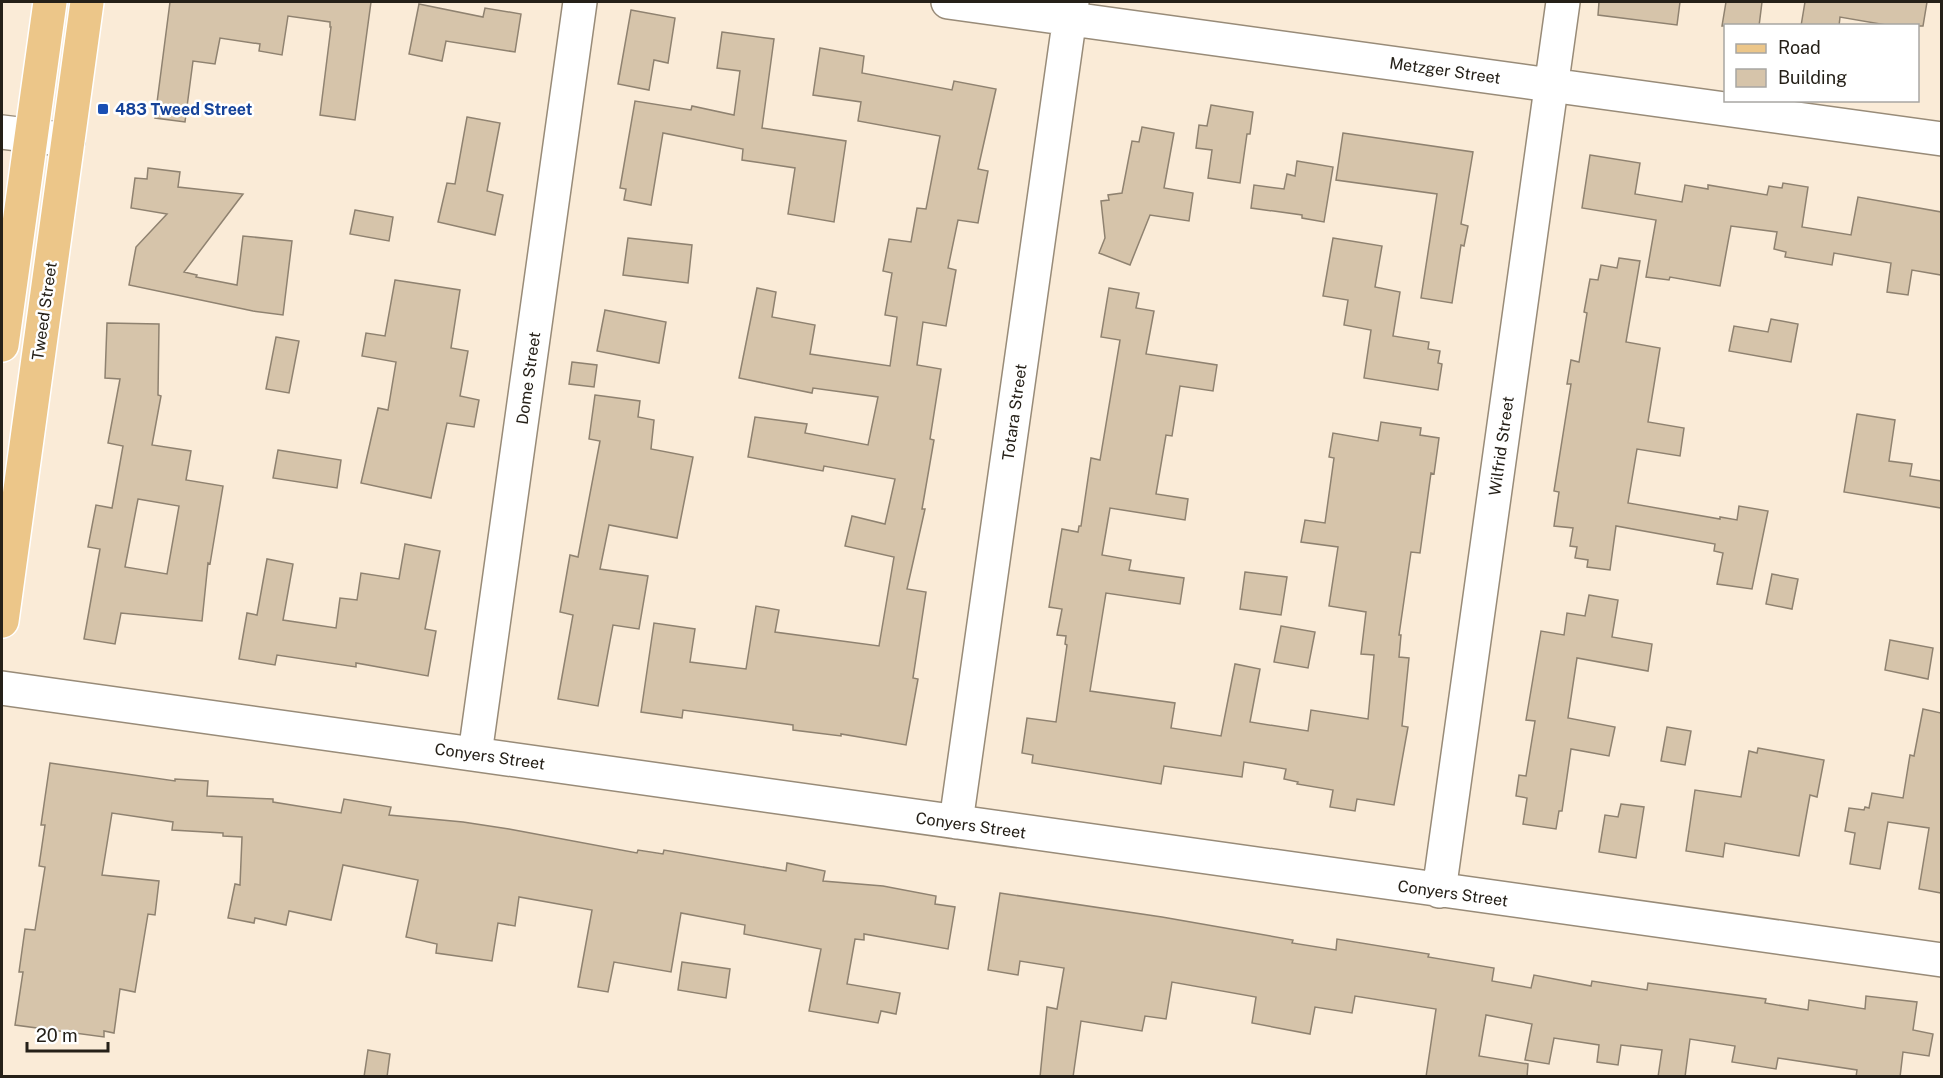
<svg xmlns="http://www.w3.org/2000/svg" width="1943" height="1078" viewBox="0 0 1943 1078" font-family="'Public Sans',sans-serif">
	<rect width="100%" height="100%" fill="#faebd7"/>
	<path fill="#d6c4aa" stroke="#8f8270" stroke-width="1.5" fill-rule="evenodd" d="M170 2H371L355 120 320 115 331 27H330V22L288 16 282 55 259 51 260 44 220 38 215 64 193 61 185 122 155 118Z
		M1599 2H1680L1677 25 1598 15Z
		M1726 2H1762L1759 26H1722Z
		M1805 2H1927L1923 26H1892L1840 17 1839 26H1801Z
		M419 4 483 17 485 8 521 14 515 52 446 41 442 61 409 54Z
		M631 10 675 18 668 63 654 60 649 90 618 84Z
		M722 32 774 39 762 128 846 141 834 222 788 214 795 168 742 160 743 149 663 133 651 205 624 200 626 189 620 188 635 101 691 110 692 106 734 115 740 71 717 68Z
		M820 48 864 56 862 73 952 90 954 81 996 89 978 169 988 171 978 223 958 220 948 268 956 270 946 326 923 322 917 365 941 369 930 439 934 440 922 509H925L907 589 926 592 913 678 918 679 906 745 841 734V736L793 730V725L683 710 682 718 641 712 654 623 695 629 690 662 746 669 756 606 779 610 775 632 879 646 894 557 845 546 852 516 885 524 895 479 824 466 823 471 748 457 755 417 807 424 805 433 868 445 878 397 813 388 812 393 739 378 757 288 776 292 772 317 815 325 810 354 890 366 897 317 885 315 892 273 883 271 889 239 911 242 917 208 926 209 940 136 858 121 861 102 813 95Z
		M1211 105 1253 112 1250 134H1247L1240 183 1208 178 1212 150 1196 148 1199 125 1207 126Z
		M467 117 500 123 487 191 503 195 495 235 438 222 447 183 455 184Z
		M1142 127 1174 133 1164 188 1193 193 1189 221 1150 215 1130 265 1099 253 1105 238 1101 201 1109 200 1108 195 1122 193 1132 141 1139 142Z
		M1343 133 1473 152 1461 224 1468 226 1464 246 1461 245 1452 303 1421 298 1437 194 1336 180Z
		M1590 155 1640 163 1635 194 1682 202 1685 185 1708 189V185L1767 195 1769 186 1782 188 1783 183 1808 187 1802 227 1851 235 1858 197 1941 212V275L1912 270 1908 295 1887 292 1891 263 1834 253 1832 265 1785 257 1786 252 1774 249 1777 232 1731 226 1720 286 1670 277 1669 280 1646 277 1656 220 1582 208Z
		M1297 161 1333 167 1324 222 1302 218V215L1251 208 1254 185 1284 189 1287 174 1295 176Z
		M148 168 180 172 178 187 243 194 184 272 197 275 196 277 237 285 243 236 292 241 283 315 253 311 129 285 136 247 167 214 131 208 135 178 147 179Z
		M355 210 393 217 389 241 350 234Z
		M628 238 692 245 688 283 623 275Z
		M1333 238 1382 246 1375 287 1400 292 1393 336 1429 342 1428 349 1440 351 1438 363 1442 364 1438 390 1364 378 1371 330 1344 325 1348 300 1323 296Z
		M1619 258 1640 261 1626 342 1660 348 1648 422 1684 428 1680 456 1637 449 1628 503 1720 519V517L1737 520 1739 506 1768 511 1752 589 1717 584 1723 553 1714 551 1715 544 1616 526 1610 570 1587 567 1588 560 1575 558 1577 547 1570 546 1573 528 1554 526 1559 492 1554 491 1571 384H1567L1571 360 1579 362 1587 313 1584 312 1590 279 1598 280 1601 265 1617 268Z
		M395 280 460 290 451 348 468 351 460 396 479 400 474 427 447 423 431 498 361 483 378 408 388 410 396 362 362 356 366 333 385 336Z
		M1109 288 1139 293 1136 308 1154 311 1146 354 1217 365 1213 391 1180 386 1172 436 1166 435 1156 494 1188 499 1185 520 1110 508 1102 555 1131 560 1129 570 1184 578 1180 604 1106 593 1090 691 1175 703 1171 728 1221 736 1235 664 1260 669 1250 722 1308 731 1311 710 1368 719 1374 655 1361 654 1366 612 1329 606 1338 547 1301 542 1305 520 1325 523 1334 458 1329 457 1333 433 1378 441 1381 422 1421 428 1420 435 1439 438 1434 474 1431 473 1420 553 1411 552 1399 635H1401L1399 657 1409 658 1402 726 1408 727 1394 805 1357 799 1355 811 1330 807 1333 790 1297 784 1298 782 1284 779 1286 769 1244 762 1242 777 1164 766 1161 784 1032 763 1033 755 1022 753 1027 718 1056 722 1067 645 1065 644 1066 636 1057 635 1062 609 1049 607 1062 529 1078 532 1079 526H1081L1091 458 1100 460 1120 340 1101 337Z
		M605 310 666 322 659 363 597 351Z
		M1771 319 1798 324 1791 362 1729 351 1734 326 1768 332Z
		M107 323 159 324 158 395 161 396 152 445 191 451 186 480 223 486 210 564 208 563 202 621 121 613 115 644 84 639 100 549 88 547 96 505 112 508 123 446 108 443 120 379 105 378ZM138 499 179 506 167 574 125 567Z
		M276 337 299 341 289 393 266 389Z
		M572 362 597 365 594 387 569 384Z
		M595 395 640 401 638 417 654 420 651 449 693 457 677 538 609 525 600 569 648 576 639 629 613 625 598 706 558 699 573 615 560 612 570 555 578 557 600 441 589 439Z
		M1857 414 1895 420 1889 461 1912 464 1910 476 1941 481V508L1844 492Z
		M278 450 341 460 337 488 273 478Z
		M405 544 440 551 425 629 436 631 428 676 356 663V667L277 655 275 665 239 659 247 613 257 615 267 559 293 564 283 620 336 628 340 598 357 600 361 573 399 579Z
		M1245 572 1287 577 1281 615 1240 609Z
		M1772 574 1798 579 1792 609 1766 604Z
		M1589 595 1618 600 1612 637 1652 644 1648 671 1577 658 1568 718 1615 727 1609 756 1571 749 1562 811H1559L1556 829 1523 824 1527 798 1516 796 1519 775 1526 776 1535 721 1526 720 1541 631 1564 635 1567 613 1585 616Z
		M1281 626 1315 632 1308 668 1274 662Z
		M1890 640 1933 648 1928 679 1885 670Z
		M1923 709 1941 713V893L1919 889 1929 828 1888 822 1880 869 1850 864 1855 833 1845 831 1849 808 1864 810 1865 807 1869 808 1872 793 1903 798 1910 755 1914 756Z
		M1667 727 1691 731 1685 765 1661 761Z
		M1758 748 1824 760 1817 797 1810 795 1799 856 1725 843 1723 857 1686 851 1695 790 1741 797 1749 751 1757 753Z
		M50 763 175 781V779L208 781 207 796 273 799V802L341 813 344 799 391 807 389 815 463 822 509 829 637 853 638 850 663 854 664 850 786 871 787 863 825 871 823 881 883 886 936 896 935 904 955 907 948 949 864 934V940L855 939 847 984 900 993 896 1014 881 1011 878 1023 809 1011 821 949 744 934 745 925 681 913 671 972 614 962 608 992 578 987 592 910 519 897 515 926 498 923 492 961 436 953 437 944 406 937 418 880 343 865 331 920 289 911 286 925 255 918 254 923 228 918 235 884 240 885 242 837 223 836V833L172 830 173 822 112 813 102 875 159 881 155 915 148 914 135 992 120 989 114 1033 104 1031V1037L15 1025 23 972H19L25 929 35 930 45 867 39 866 45 825H41Z
		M1621 804 1644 807 1636 858 1599 852 1605 815 1618 817Z
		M1000 893 1162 917 1293 940 1292 943 1336 950 1337 939 1429 954 1428 957 1494 968 1492 981 1531 988 1534 975 1591 986 1592 981 1647 990 1648 983 1766 999 1765 1003 1808 1010 1809 1000 1865 1009 1866 996 1917 1002 1913 1030 1933 1034 1929 1056 1903 1052 1900 1077H1856L1857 1070 1778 1058 1776 1069 1732 1062 1735 1046 1690 1039 1685 1077H1658L1662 1050 1621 1045 1618 1065 1597 1062 1599 1045 1554 1038 1549 1064 1525 1060 1532 1024 1486 1015 1479 1056 1528 1064 1527 1077H1426L1436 1009 1355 996 1352 1013 1315 1007 1310 1034 1252 1023 1256 997 1172 982 1166 1019 1145 1016 1142 1031 1081 1021 1073 1077H1040L1047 1007 1057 1009 1064 968 1020 961 1018 975 988 970Z
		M682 962 730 969 726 998 678 990Z
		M368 1050 390 1054 387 1077H364Z"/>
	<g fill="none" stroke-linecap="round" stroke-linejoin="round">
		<defs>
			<path id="minor" d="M948 2 1942 139
				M2 132 68 140
				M2 688 1942 960
				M475 754 580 2
				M956 822 1072 2
				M1439 891 1563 2"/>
			<path id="major" d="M2 345 50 2
				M2 621 87 2"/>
		</defs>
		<use href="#minor" stroke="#988b78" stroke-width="36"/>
		<use href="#major" stroke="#fff" stroke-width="36"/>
		<use href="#minor" stroke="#fff" stroke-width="33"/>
		<use href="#major" stroke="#ecc689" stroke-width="33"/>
	</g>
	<rect fill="#1a4fb4" stroke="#fff" stroke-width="2" x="97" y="103" width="12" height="12" rx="3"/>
	<g text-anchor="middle" stroke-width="5" stroke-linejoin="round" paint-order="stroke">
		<g font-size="16" fill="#252018" stroke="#fff">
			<text transform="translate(1445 70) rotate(8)" y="6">Metzger Street</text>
			<text transform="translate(44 311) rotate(-82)" y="6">Tweed Street</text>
			<text transform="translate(528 378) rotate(-82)" y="6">Dome Street</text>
			<text transform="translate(1014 412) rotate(-82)" y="6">Totara Street</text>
			<text transform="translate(1501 446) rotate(-82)" y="6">Wilfrid Street</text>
			<text transform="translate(490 756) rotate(8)" y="6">Conyers Street</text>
			<text transform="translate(971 825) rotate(8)" y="6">Conyers Street</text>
			<text transform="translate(1453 893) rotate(8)" y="6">Conyers Street</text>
		</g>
		<g font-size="16" font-weight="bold" fill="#164399" stroke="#fff" text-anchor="start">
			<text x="115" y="115">483 Tweed Street</text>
		</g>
	</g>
	<rect width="1943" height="1078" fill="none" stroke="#252018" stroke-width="6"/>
	<rect x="1724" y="24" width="195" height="78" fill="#ffffff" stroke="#a8a6a3" stroke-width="1.5"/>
	<rect x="1736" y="44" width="30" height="9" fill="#ecc689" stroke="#a8a6a3" stroke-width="1.5"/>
	<text x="1778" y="54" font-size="18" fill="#252018">Road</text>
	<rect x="1736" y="69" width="30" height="18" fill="#d6c4aa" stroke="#a8a6a3" stroke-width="1.5"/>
	<text x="1778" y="84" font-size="18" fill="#252018">Building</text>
	<path d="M27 1042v9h81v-9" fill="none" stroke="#252018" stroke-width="3"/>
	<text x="36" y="1042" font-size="18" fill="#252018" stroke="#ffffff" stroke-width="4.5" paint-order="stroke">20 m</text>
</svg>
